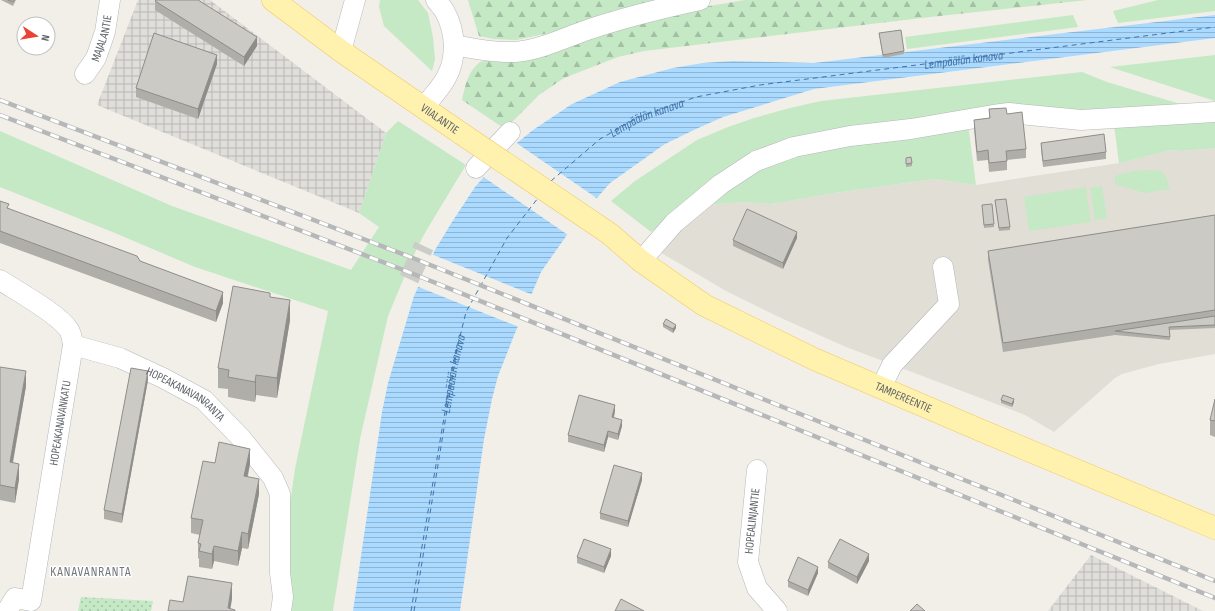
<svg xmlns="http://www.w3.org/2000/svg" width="1215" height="611" viewBox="0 0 1215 611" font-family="'Sofia Sans Condensed',sans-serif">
	<defs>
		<pattern id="industrial-grid" width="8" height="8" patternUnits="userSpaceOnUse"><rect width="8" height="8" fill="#e0deda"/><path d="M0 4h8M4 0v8" fill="none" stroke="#b9b8b5"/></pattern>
		<pattern id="forest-firs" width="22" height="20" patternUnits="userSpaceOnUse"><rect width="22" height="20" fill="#c5e8c5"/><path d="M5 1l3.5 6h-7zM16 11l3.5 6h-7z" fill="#a3c0a4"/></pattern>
		<pattern id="park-dots" width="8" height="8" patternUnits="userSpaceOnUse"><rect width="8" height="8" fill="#c5e8c5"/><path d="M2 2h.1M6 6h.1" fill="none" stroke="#a3c0a4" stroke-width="1.8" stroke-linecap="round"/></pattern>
		<pattern id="water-rules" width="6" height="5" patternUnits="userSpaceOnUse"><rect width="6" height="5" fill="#aadaff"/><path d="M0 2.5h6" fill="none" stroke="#8eb4d2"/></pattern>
	</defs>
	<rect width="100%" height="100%" fill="#f1efe8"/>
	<path fill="url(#industrial-grid)" d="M138 0H210L386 133 359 213 97 105Z
		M1091 555 1203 611H1048Z"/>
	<path fill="#e1ded6" d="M1215 148V354L1159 364 1122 374 1115 378 1054 432 1025 415 846 347 781 318 726 291 658 251 705 205 744 202 771 204 835 193 934 179 976 185 1119 163 1172 150 1182 151Z"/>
	<path fill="#c5e8c5" d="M380 0H418L428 13 433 37 435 59 432 71 384 26 379 7Z
		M1158 0H1215V11L1118 23 1113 11Z
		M1073 15 1078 27 907 49 905 37Z
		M1215 55V101L1110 67Z
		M1082 72 1107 82 1197 109 819 135 694 196 651 232 611 201 635 181 697 140 728 127 754 118 790 108 821 101Z
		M1215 118V148L1182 151 1172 150 1119 163 1114 125Z
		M398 121 466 165 426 231 417 248 403 280 388 316 360 439 333 611H285L286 532 295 469 328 311 195 267 115 233 0 187V131L172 206 351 270 379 227 359 213 386 133Z
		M968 124 976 185 934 179 835 193 771 204 744 202 705 205 773 160Z
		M1152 170C1168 172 1165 175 1170 189L1145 193 1115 184V176L1133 171Z
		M1102 186 1107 218 1095 220 1090 188Z
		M1086 187 1091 222 1029 231 1024 197Z"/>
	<path fill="url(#forest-firs)" d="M468 0H667L554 32 516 40 494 39 479 36Z
		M745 0H1087L930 17 644 51 618 57 564 78 539 95 505 129 462 100C465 86 468 71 480 62L674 12Z"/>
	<path fill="url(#park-dots)" d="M81 597 153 601 151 611H78Z"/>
	<path fill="url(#water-rules)" d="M1215 15V38L814 89 723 117 696 129 665 144 610 183 576 222 541 272 515 333 498 376 492 399 484 439 460 611H353L382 412 388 383 414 296 435 250 452 222 475 187 507 151 533 130 572 104 620 82 673 68 703 63 733 61 814 63Z"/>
	<path fill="#f1efe8" d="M515 142 598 199 568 235 482 176 505 149Z
		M431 254 533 295 519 327 416 286Z"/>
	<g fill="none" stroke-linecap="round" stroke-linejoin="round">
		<g stroke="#4174aa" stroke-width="1" stroke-dasharray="5 4" stroke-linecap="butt">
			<path id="s1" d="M551 181 600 139 639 117 696 97 760 85 1215 27"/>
			<path id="s2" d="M411 611 453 365 466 312 507 238 538 198"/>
			<path d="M414 611 457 349"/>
		</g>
		<path stroke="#ccccc8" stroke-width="20" stroke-dasharray="20 10" stroke-linecap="butt" d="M409 279 424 246"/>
		<defs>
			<g id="minor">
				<path d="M454 45C474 49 495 53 515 52 541 50 566 37 590 29 626 17 663 8 700 0"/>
				<path d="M341 51 355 0"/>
				<path id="s3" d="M85 74 96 58 105 32 110 0"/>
				<path d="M423 108C431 98 440 89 446 78 457 59 456 32 445 12 443 8 439 4 436 0"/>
				<path d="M476 168 510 132"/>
				<path d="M641 261 674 223 721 184 756 161 794 147 850 136 911 129 993 115 1009 113 1081 120 1215 112"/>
				<path d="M0 280C17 291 59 314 69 330 72 335 72 339 73 345L31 601 15 598 7 611"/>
				<path id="s4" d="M73 345 120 358 163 378 204 400 241 438 273 478 280 494V573L283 597 281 611"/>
				<path d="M881 388 892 365 949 304 943 267"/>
				<path d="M757 470 748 562 757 588 777 611"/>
			</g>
			<g id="major">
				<path id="s5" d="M273 0 341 51 462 134"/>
				<path id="s6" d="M610 234 641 261 704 305 814 359 987 433 1215 528"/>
			</g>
		</defs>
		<use href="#minor" stroke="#b5b8bc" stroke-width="21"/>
		<use href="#major" stroke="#f2c960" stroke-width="23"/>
		<use href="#minor" stroke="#fff" stroke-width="20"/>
		<use href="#major" stroke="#fff2af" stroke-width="22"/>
		<defs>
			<path id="rail" d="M0 100 413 258 1215 581
				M0 115 406 271 1215 598"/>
		</defs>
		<use href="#rail" stroke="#b6b7b8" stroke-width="4.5"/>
		<use href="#rail" stroke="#fff" stroke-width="3" stroke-dasharray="9" stroke-linecap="butt"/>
		<defs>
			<path id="major-bridge" d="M462 134 610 234"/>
		</defs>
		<use href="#major-bridge" stroke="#f2c960" stroke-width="23" stroke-linecap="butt"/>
		<use href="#major-bridge" stroke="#fff2af" stroke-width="22"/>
	</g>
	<path fill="#afaea9" d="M1 0H16L13 6Z
		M155 1 257 46 244 66 155 10Z
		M879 33 904 51V54L883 58Z
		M217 64 198 119 136 97V88Z
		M989 109 1026 149V158L1007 160V170L989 172 988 160 977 161 974 129V120L989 118Z
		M1041 143 1106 152V159L1043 167 1041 149Z
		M906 158 912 163V166L906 167Z
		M995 200 1010 227V230L999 231Z
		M0 201 9 209 140 261 223 303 216 322 0 243Z
		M982 205 994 224V227L984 228Z
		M1215 215V328L1169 330 1170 340 1115 335 1003 352 988 260V251Z
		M797 238 783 269 733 246V240Z
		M270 297 290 320 277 398 256 395 255 402 228 397V389L218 388V368Z
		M663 324 676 328 673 333 663 327Z
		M0 367 26 386 13 463 19 479 15 503 0 500Z
		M148 380 122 523 104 519V510Z
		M1215 399V437L1210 435V420Z
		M1001 400 1014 402 1012 407 1001 403Z
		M615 411 614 418 622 426 618 440 608 437 604 452 568 442V435Z
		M215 463 250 464 248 476 259 494 248 549 242 548 238 566 214 561 212 569 199 567V559L198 558V543L200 535 191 533V518Z
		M642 480 628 527 600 519V513Z
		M611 556 604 573 577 563V557Z
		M869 561 857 584 828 568V562Z
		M818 573 808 596 788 587V581Z"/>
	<path fill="#8f8d8a" d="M257 37V46L244 66V57Z
		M217 55V64L198 119V109Z
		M797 232V238L783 269V263Z
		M223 292V303L216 322V311Z
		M290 300V320L277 398V378Z
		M676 325V328L673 333V329Z
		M26 371V386L10 477V462Z
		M148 371V380L122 523V514Z
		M256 375V395L255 402V382Z
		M1014 399V402L1012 407V404Z
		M615 405V411L612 424V417Z
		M622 420V426L618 440V434Z
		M608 431V437L604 452V445Z
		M250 449V464L244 491V476Z
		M19 464V479L15 503V488Z
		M642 473V480L628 527V521Z
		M259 479V494L248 549V534Z
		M242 532V548L238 566V551Z
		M214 546V561L212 569V554Z
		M611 549V556L604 573V567Z
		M869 554V561L857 584V577Z
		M818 567V573L808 596V590Z
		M232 583V599L230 611 228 608Z"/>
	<path fill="#cccac5" stroke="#8f8d8a" d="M8 0H14L13 2Z
		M156 0H198L257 37 244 57 155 1Z
		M901 30 904 51 883 55 879 33Z
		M154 33 217 55 198 109 136 88Z
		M1006 108 1007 114 1022 112 1026 149 1006 151 1007 161 989 163 988 150 977 152 974 120 990 118 989 109Z
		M1104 134 1106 152 1043 161 1041 143Z
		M911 157 912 163 906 164V158Z
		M1006 199 1010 227 999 228 995 200Z
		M0 201 9 204 7 208 137 256 140 261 223 292 216 311 0 231Z
		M992 204 994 224 984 225 982 205Z
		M747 209 797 232 783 263 733 240Z
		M1215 215V310L1003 343 988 251Z
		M233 286 270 293V297L290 300 277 378 256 375 255 382 228 377 229 370 218 368Z
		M1215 316V325L1169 327 1170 337 1115 331Z
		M666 319 676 325 673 329 663 324Z
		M0 367 26 371 10 462 19 464 15 488 0 485Z
		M131 368 148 371 122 514 104 510Z
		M579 395 615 405 612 417 622 420 618 434 608 431 604 445 568 435Z
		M1003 395 1014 399 1012 404 1001 400Z
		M1215 399V421L1210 420Z
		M219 442 250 449 244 476 259 479 248 534 242 532 238 551 214 546 212 554 199 551 201 544 198 543 203 520 191 518 203 461 215 463Z
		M614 465 642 473 628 521 600 513Z
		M584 539 611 549 604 567 577 557Z
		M840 539 869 554 857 577 828 562Z
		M798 557 818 567 808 590 788 581Z
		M188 576 232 583 228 608 235 610V611H168L170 600 183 602Z
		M621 599 644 611H615Z
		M917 604 925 611H910Z"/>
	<g text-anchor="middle" stroke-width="3" stroke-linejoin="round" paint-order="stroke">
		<g font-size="12" fill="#5f6368" stroke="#fff">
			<text dy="4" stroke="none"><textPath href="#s3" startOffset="40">MAJALANTIE</textPath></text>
			<text dy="4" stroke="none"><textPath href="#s5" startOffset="205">VIIALANTIE</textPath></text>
			<text dy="4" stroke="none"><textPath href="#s4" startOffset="124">HOPEAKANAVANRANTA</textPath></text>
			<text dy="4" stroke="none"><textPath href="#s6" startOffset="338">TAMPEREENTIE</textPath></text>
			<text transform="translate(60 423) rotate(-81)" y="4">HOPEAKANAVANKATU</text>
			<text transform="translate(752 521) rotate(-84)" y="4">HOPEALINJANTIE</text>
		</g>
		<g font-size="13" font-style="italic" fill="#4174aa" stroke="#fff">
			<text dy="5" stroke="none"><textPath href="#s1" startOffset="440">Lempäälän kanava</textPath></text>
			<text dy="5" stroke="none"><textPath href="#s1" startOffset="116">Lempäälän kanava</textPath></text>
			<text dy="5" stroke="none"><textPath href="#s2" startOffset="241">Lempäälän kanava</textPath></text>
		</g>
		<g font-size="13" letter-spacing="1" fill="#70757a" stroke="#fff">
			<text x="91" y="576">KANAVANRANTA</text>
		</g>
	</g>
	<g transform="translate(36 36) rotate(102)"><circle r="19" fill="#ffffff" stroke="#bfc1c3"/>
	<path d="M0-3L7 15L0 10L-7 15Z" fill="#ea4335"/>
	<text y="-6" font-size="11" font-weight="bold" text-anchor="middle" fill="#5f6368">N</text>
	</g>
</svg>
